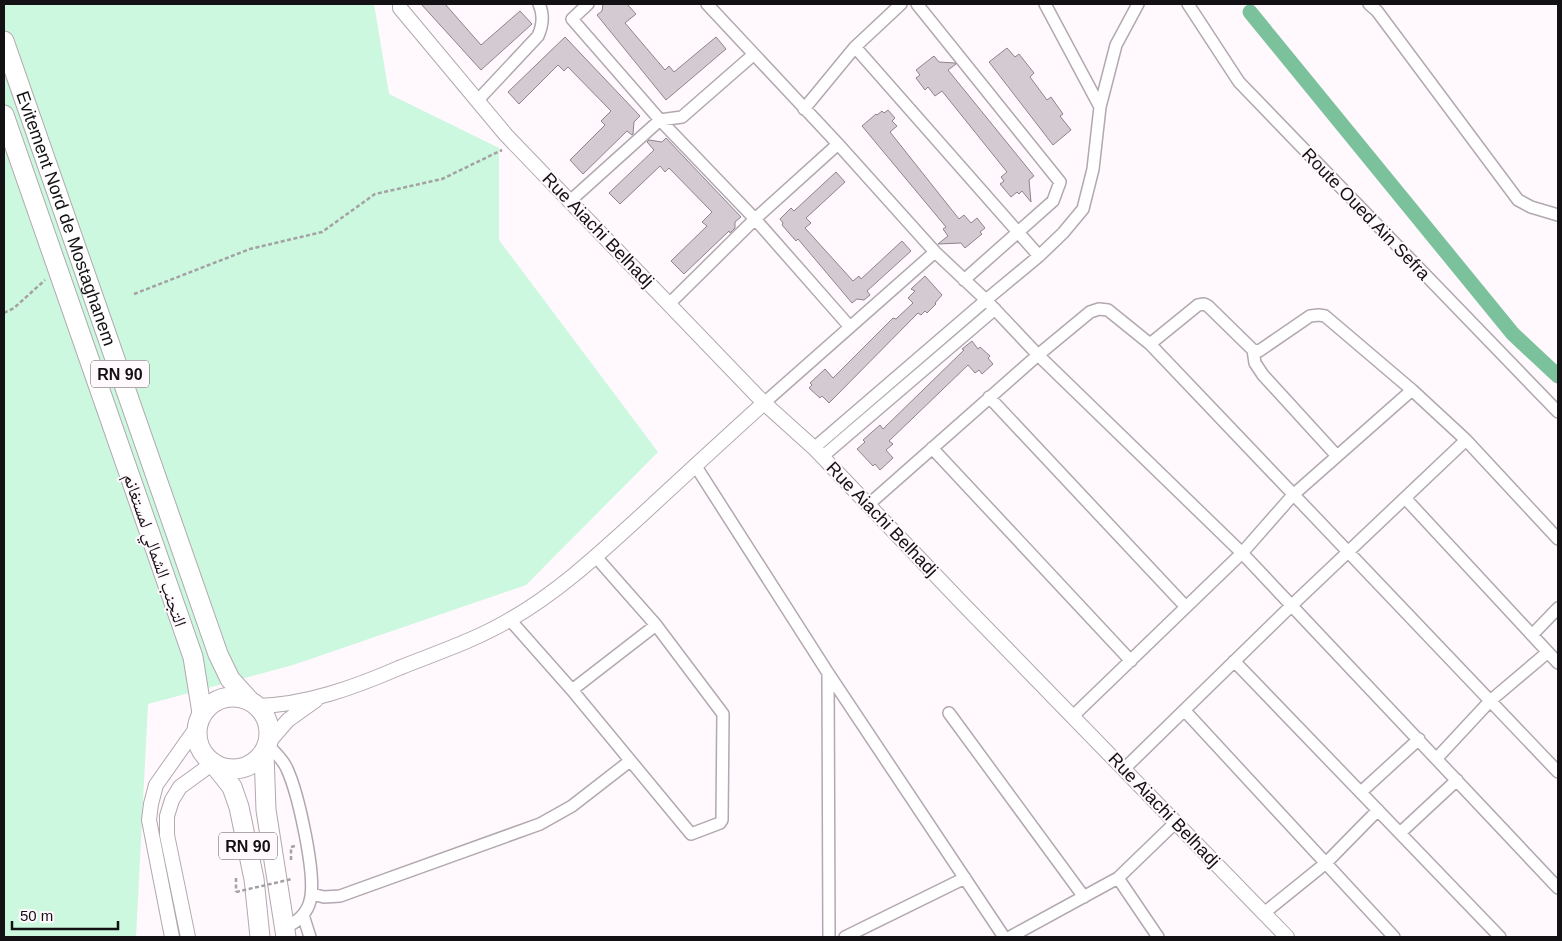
<svg xmlns="http://www.w3.org/2000/svg" width="1562" height="941" viewBox="0 0 1562 941" font-family="Arial,'Noto Naskh Arabic',sans-serif">
	<rect width="100%" height="100%" fill="#fff8fd"/>
	<path fill="#cbf8de" d="M4 4H374L389 94 499 148V240L658 452 526 585 293 665 148 704 136 937H4Z"/>
	<g fill="none" stroke-linecap="round" stroke-linejoin="round">
		<path stroke="#7bc29c" stroke-width="15" d="M1250 12 1513 334 1558 376"/>
	</g>
	<path fill="#d4cad2" stroke="#8e848c" d="M421 4H445L481 45 520 11 532 24 481 70Z
		M603 4H627L636 14 625 23 665 70 669 66 674 72 716 37 726 49 666 100 597 15 602 11Z
		M565 37 640 116 634 122 633 134 632 135 627 131 583 174 570 160 605 125 601 121 611 111 568 67 564 71 558 65 519 104 508 92Z
		M1007 48 1015 57 1019 54 1034 73 1030 77 1047 100 1051 97 1063 114 1060 116 1071 130 1053 145 989 62Z
		M934 56 939 62 955 63 956 64 948 70 1034 176 1029 180 1031 202 1022 191 1019 194 1017 192 1011 197 1000 184 1004 181 1001 177 1007 172 942 91 935 96 928 87 925 90 916 78 920 75 916 70Z
		M888 110 895 118 892 121 897 126 890 132 959 219 964 215 971 223 977 218 985 228 980 232 982 234 965 248 961 243 938 244 948 236 943 229 946 227 862 126 876 114 877 115 882 111 884 113Z
		M666 138 741 217 735 222V228L730 233 729 231 684 274 671 261 707 226 702 222 712 212 669 168 665 172 660 166 620 204 609 193 654 150 647 142 649 140 662 142Z
		M836 172 845 182 806 218 811 223 805 228 853 281 859 276 861 279 902 241 911 251 867 291 870 295 864 300 857 299 852 303 798 239 796 241 782 225 783 223 780 219 791 208 794 211Z
		M925 276 942 295 935 303 936 304 927 313 925 311 921 315 918 313 829 403 822 396 820 398 809 388 812 385 810 383 825 369 833 378 893 318 896 319 913 303 908 298 915 291 911 289Z
		M972 341 978 349 980 347 990 356 988 358 993 364 982 374 979 370 975 373 968 365 889 441 893 444 886 450 893 458 880 470 875 464 873 466 857 449 865 442 863 440 880 425 883 429 964 350 962 349Z"/>
	<g fill="none" stroke-linecap="round" stroke-linejoin="round">
		<defs>
			<path id="minor" d="M707 4 838 144 935 252 986 300 1038 355 1242 553 1558 888
				M917 4 1060 182 1053 201 964 280
				M1045 4 1100 107
				M1188 4 1239 82 1558 412
				M1369 4 1377 11 1518 200 1531 207 1558 215
				M855 47 1039 256
				M753 55 682 117 660 120 755 219 838 144
				M478 100 538 36C543 25 544 15 539 4
				M804 109 855 47 901 4
				M570 201 660 120 572 19 588 4
				M669 304 755 219 850 327
				M1150 344 1198 305 1204 304 1208 306 1253 350 1259 351 1310 316 1319 315 1325 316 1412 390 1466 440 1558 539
				M1253 350 1255 363 1263 375 1337 456
				M989 397 1186 607
				M764 403 935 252
				M814 448 986 300 1039 256 1063 233 1083 209 1093 169 1100 107 1116 45 1138 4
				M932 448 1131 661
				M822 457 995 309
				M695 465 828 673 1004 937
				M1405 498 1558 663
				M868 505 1038 355 1090 312 1099 309 1108 310 1150 344 1558 772
				M510 620 572 690 691 834 720 823 722 820 723 714 656 625 596 557
				M1532 635 1558 608
				M1234 661 1500 937
				M828 673 829 937
				M572 690 656 625
				M1185 711 1394 937
				M949 713 1084 897
				M1073 716 1242 553 1293 495 1412 390
				M268 745C274 752 283 759 287 769 298 793 317 876 310 901 307 914 297 922 285 928
				M1437 758 1490 701 1548 652
				M1124 769 1291 606 1466 440
				M1361 792 1419 739
				M1400 833 1457 780
				M1118 878 1158 937
				M312 894 324 897 340 896 540 824 572 806 630 761
				M1264 913 1326 863 1378 810
				M303 915 310 937
				M845 937 965 878
				M1010 937 1118 878 1176 822"/>
			<path id="tertiary" d="M400 4V8L506 135 764 403 814 448 963 604 1287 937
				M257 706C306 705 355 687 399 668 436 653 476 640 511 619 560 591 602 551 644 513 684 476 724 439 764 403
				M268 743 288 720 316 700
				M172 937 149 820 151 804 156 785 197 727
				M188 937 167 835V816L172 800 180 787 213 763"/>
			<g id="trunk">
				<path id="s1" d="M4 41 218 654 230 679 249 700"/>
				<path d="M4 115 193 657 202 713"/>
				<circle cx="233" cy="733" r="36"/>
				<path d="M264 753 266 810 286 937"/>
				<path d="M213 763 232 787 239 807 254 879 260 937"/>
			</g>
		</defs>
		<use href="#minor" stroke="#b2a8b0" stroke-width="14"/>
		<use href="#tertiary" stroke="#b2a8b0" stroke-width="16"/>
		<use href="#trunk" stroke="#b2a8b0" stroke-width="21"/>
		<path stroke="#a5a0a4" stroke-width="2.5" stroke-dasharray="4 2.5" stroke-linecap="butt" d="M134 294 250 249 322 232 375 194 442 179 502 150
			M4 313 14 308 45 280
			M291 860V847L295 846
			M236 878V892"/>
		<use href="#minor" stroke="#fff" stroke-width="11"/>
		<use href="#tertiary" stroke="#fff" stroke-width="14"/>
		<use href="#trunk" stroke="#fff" stroke-width="19"/>
		<path stroke="#a5a0a4" stroke-width="2.5" stroke-dasharray="4 2.5" stroke-linecap="butt" d="M236 892 292 879"/>
	</g>
	<g text-anchor="middle" stroke-width="4" stroke-linejoin="round" paint-order="stroke">
		<g fill="#fff8fd" stroke="#5a565a" stroke-width="1">
			<rect x="91" y="360.5" width="58" height="27" rx="4"/>
			<rect x="219" y="832.5" width="58" height="27" rx="4"/>
		</g>
		<g font-size="16" font-weight="bold" fill="#141114">
			<text x="120" y="380">RN 90</text>
			<text x="248" y="852">RN 90</text>
		</g>
		<g font-size="18" fill="#141114" stroke="#fff8fd">
			<text transform="translate(1366 214) rotate(46)" y="6">Route Oued Ain Sefra</text>
			<text dy="6" stroke="none"><textPath href="#s1" startOffset="188">Evitement Nord de Mostaghanem</textPath></text>
			<text transform="translate(598 230) rotate(46)" y="6">Rue Aiachi Belhadj</text>
			<text transform="translate(882 519) rotate(46)" y="6">Rue Aiachi Belhadj</text>
			<text transform="translate(155 550) rotate(71)" y="6">التجنب الشمالي لمستغانم</text>
			<text transform="translate(1164 810) rotate(46)" y="6">Rue Aiachi Belhadj</text>
		</g>
	</g>
	<rect width="1562" height="941" fill="none" stroke="#141114" stroke-width="10"/>
	<path d="M12 921v8h106v-8" fill="none" stroke="#141114" stroke-width="2.5"/>
	<text x="20" y="921" font-size="15" fill="#141114" stroke="#fff8fd" stroke-width="4" paint-order="stroke">50 m</text>
</svg>
